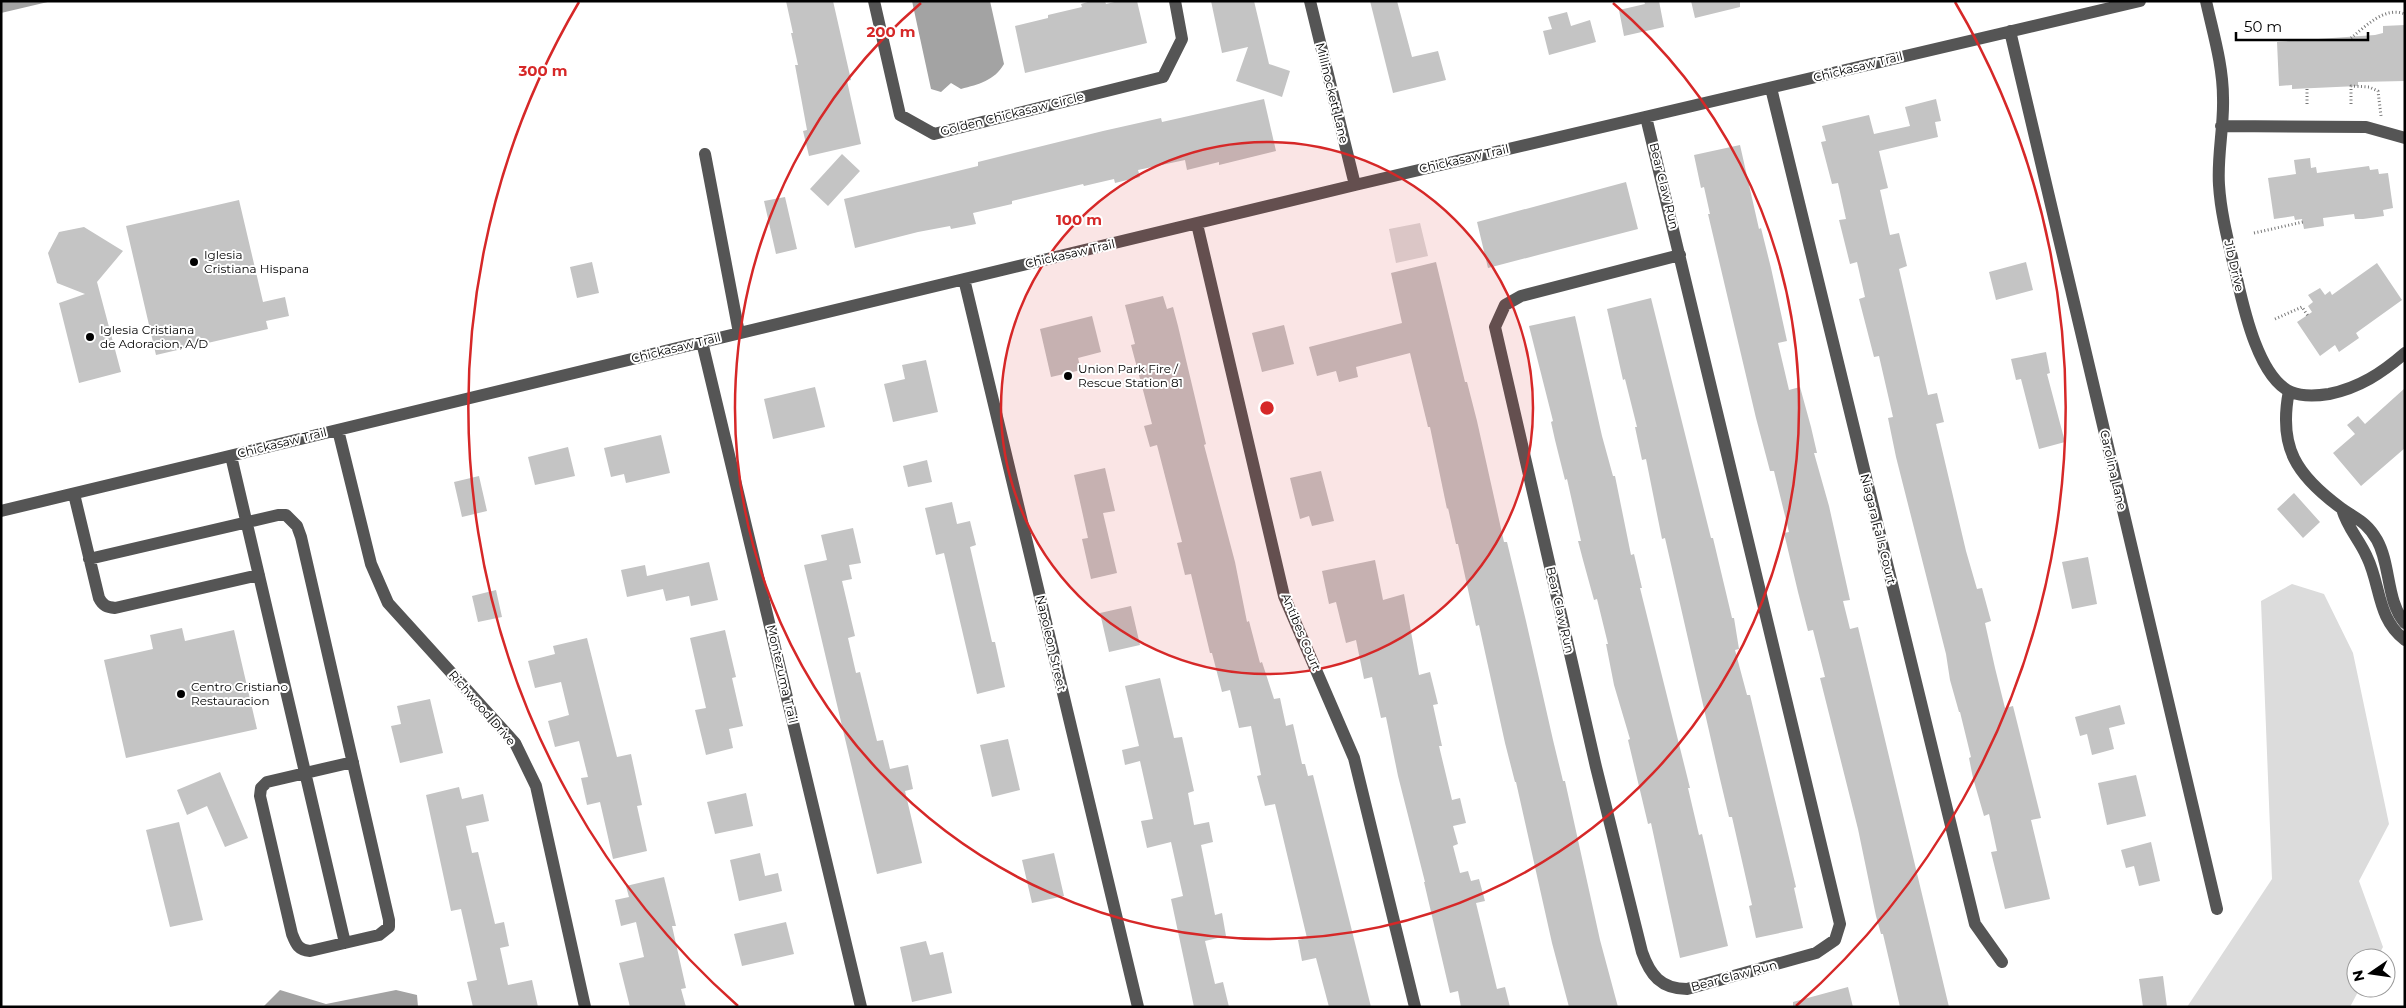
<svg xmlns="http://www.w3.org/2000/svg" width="2406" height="1008" viewBox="0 0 2406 1008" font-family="Montserrat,sans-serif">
	<rect width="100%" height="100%" fill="#fff"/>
	<path fill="#dcdcdc" d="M1420 223 1428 256 1396 263 1389 229Z
		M2292 584 2324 594 2353 653 2389 824 2359 881 2383 947 2377 958H2356V988H2360L2350 1007H2187L2272 879 2261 601Z"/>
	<path fill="#a3a3a3" d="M1 1H52L1 13Z
		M912 1H990L1004 64C994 81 979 84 961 89L951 83 941 92 931 89Z
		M280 990 326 1004 396 990 417 995 418 1007H263Z"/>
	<path fill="#c4c4c4" d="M786 1H833L851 80 847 81 861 144 809 156 803 131 807 130 795 65H798L791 33H793Z
		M1091 1H1105L1106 4 1119 1H1137L1147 43 1025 73 1015 26 1048 18V15L1082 7 1081 4Z
		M1211 1H1254L1269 64 1290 71 1282 97 1236 81 1248 47 1222 53Z
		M1370 1H1397L1412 57 1438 51 1446 80 1393 93Z
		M1644 1H1659L1664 27 1624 36 1619 10 1645 4Z
		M1691 1H1740V7L1695 18Z
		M1567 12 1571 26 1590 20 1596 42 1549 55 1543 31 1552 29 1548 17Z
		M2405 25V81L2358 82V86L2292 89V85L2279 86 2277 42 2375 35 2383 33V26Z
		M1264 99 1276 151 1219 165V162L1187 170 1185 160 1138 170 1140 177 1115 183 1114 179 1084 186 1083 184 1012 201V204L973 213 976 224 951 229 950 226 918 232 855 248 844 199 978 166V162L1103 131 1161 118 1162 122Z
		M1936 99 1941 121 1935 122 1938 137 1879 151 1888 188 1880 190 1890 235 1899 233 1907 266 1899 269 1928 395 1937 393 1944 422 1936 424 1966 551 1977 589 1982 588 1991 621 1985 623 1995 668 2005 708 2013 706 2041 818 2031 820 2050 899 2005 909 1991 852 1997 851 1989 814 1984 816 1973 778 1969 758 1971 757 1960 712H1959L1950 680 1946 654 1896 457 1888 418 1893 417 1879 356 1874 357 1859 299 1865 297 1857 262 1850 264 1839 220 1846 219 1838 183 1832 184 1821 142 1826 141 1822 126 1869 115 1874 134 1910 126 1905 107Z
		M1740 145 1759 229 1761 228 1771 268 1787 341 1778 343 1789 390 1800 387 1811 427 1817 453H1814L1829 506 1850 600 1843 601 1850 629 1858 627 1949 1007H1900L1883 934H1881L1876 916 1858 829 1820 678 1825 677 1813 630 1808 631 1798 592 1784 533 1789 532 1774 471H1770L1756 418 1708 214H1710L1704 187 1701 188 1694 155Z
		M842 154 860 171 828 206 810 189Z
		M2310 158 2311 168 2316 167 2317 173 2369 166 2370 170 2378 169 2379 174 2388 173 2393 208 2383 210 2384 216 2363 219H2355L2354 214 2323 218 2324 226 2304 229 2302 219 2295 220 2294 216 2274 219 2268 178 2296 174 2294 160Z
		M1626 182 1638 229 1488 268 1477 222Z
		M785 197 797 249 776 254 764 201Z
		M239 200 263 302 285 297 289 316 266 321 268 329 156 355 126 226Z
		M84 227 123 251 97 282 121 372 79 383 59 303 85 294 57 283 48 253 59 232Z
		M592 262 599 293 577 298 570 267Z
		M1436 262 1465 382H1467L1477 421 1504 542H1507L1526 621 1553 740 1563 781H1565L1600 940 1618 1007H1569L1552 943 1516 782H1515L1505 743 1479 625 1476 626 1458 544H1456L1448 508 1447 509 1430 427H1428L1410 353 1356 367 1358 377 1339 382 1336 371 1317 376 1309 347 1402 323 1391 273Z
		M2026 262 2033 290 1996 300 1989 272Z
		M2377 263 2402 300 2356 333 2359 338 2339 352 2335 345 2320 356 2297 322 2312 312 2308 306 2313 302 2308 295 2320 288 2325 295 2330 291 2332 295Z
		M1163 296 1167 309 1173 307 1178 326 1206 444 1204 445 1235 562 1247 622 1249 621 1260 663 1262 662 1274 699 1280 698 1286 726 1293 724 1302 764H1305L1308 776 1313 775 1371 1007H1329L1316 958 1302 961 1298 940 1307 938 1275 804 1265 806 1257 776 1261 775 1251 726 1239 728 1230 690 1222 692 1212 653H1210L1191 574 1185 575 1177 543 1182 542 1157 445 1150 447 1144 426 1152 424 1131 345 1135 344 1125 305Z
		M1651 298 1711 538H1713L1732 618H1734L1739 649 1735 650 1747 695H1750L1796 887 1794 888 1803 928 1756 938 1749 906 1752 905 1732 817H1729L1720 779 1665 538 1662 539 1646 459 1642 460 1635 427H1637L1625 379 1623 380 1607 309Z
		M1092 316 1101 352 1078 358 1081 370 1051 377 1040 329Z
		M1575 316 1602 436 1613 476H1615L1631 555 1634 554 1642 588H1640L1690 788H1688L1699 835 1702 834 1728 946 1680 958 1651 823 1648 824 1628 740 1630 739 1614 685 1606 644H1608L1597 599 1594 600 1583 560 1578 541H1581L1567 479 1565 480 1555 440 1551 422 1553 421 1529 326Z
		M1284 325 1294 364 1262 372 1252 333Z
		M2046 352 2050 373 2047 374 2065 442 2039 449 2021 379 2016 380 2011 359Z
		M926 360 938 412 893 422 884 384 905 379 902 365Z
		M815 387 825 427 773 439 764 399Z
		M2405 388V448L2361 486 2333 453 2355 434 2347 425 2358 416 2365 424Z
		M661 435 670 473 626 483 624 474 611 477 604 448Z
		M568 447 575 476 535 485 528 457Z
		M927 460 932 482 908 487 903 466Z
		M1105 468 1115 511 1103 513 1117 573 1091 579 1082 539 1088 538 1074 475Z
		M1321 471 1334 521 1312 526 1309 516 1300 519 1290 478Z
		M479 476 487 511 462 517 454 482Z
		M2294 493 2320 522 2303 538 2277 509Z
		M952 502 957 524 970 521 976 545 970 547 992 642H995L1005 687 977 694 944 553 936 555 925 508Z
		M853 528 861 563 849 565 852 579 842 581 855 636 848 638 856 673 860 672 877 741 883 740 890 769 908 765 913 789 905 791 922 863 877 874 804 565 827 560 821 535Z
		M2088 557 2097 604 2072 609 2062 562Z
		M1375 560 1383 600 1404 594 1419 675 1430 672 1438 704 1433 705 1442 746H1439L1452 800 1460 798 1466 823 1453 826 1458 844 1453 846 1460 873 1468 871 1471 881 1479 879 1485 901 1476 903 1497 989 1505 987 1510 1007H1461L1458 991 1450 993 1424 882H1425L1398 776 1386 717 1381 718 1372 677 1364 679 1356 640 1346 643 1336 602 1329 604 1322 571Z
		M709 562 718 600 691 606 689 596 666 601 663 589 627 597 621 570 645 565 647 576Z
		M496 590 502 617 478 622 472 596Z
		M1131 606 1140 645 1109 652 1100 613Z
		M182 628 185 641 234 630 257 729 126 758 104 660 153 649 150 635Z
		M725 630 736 677 732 678 743 726 729 729 733 748 706 755 695 710 706 708 690 638Z
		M587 638 617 757 631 754 642 805 637 806 647 851 613 859 600 802 587 805 581 778 588 777 579 741 555 747 548 721 569 715 561 682 535 688 528 661 555 654 553 646Z
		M1160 678 1174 738 1182 737 1194 791 1188 793 1194 825 1209 822 1213 842 1201 845 1215 915 1222 913 1226 936 1205 941 1215 984 1223 982 1229 1007H1194L1171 899 1183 896 1171 842 1147 848 1141 821 1153 819 1140 761 1125 765 1122 750 1139 746 1125 686Z
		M430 699 443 753 400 763 391 726 401 724 397 706Z
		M2120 705 2125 724 2109 728 2114 749 2092 755 2087 734 2080 736 2075 717Z
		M1008 739 1020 790 992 797 980 745Z
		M220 772 248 838 225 847 207 806 187 815 177 790Z
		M2136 775 2146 816 2107 825 2098 783Z
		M459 787 462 799 483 794 489 821 466 826 472 853 478 852 495 924 504 922 509 946 500 948 508 985 532 980 538 1007H473L467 982 477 980 461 909 451 911 426 795Z
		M746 793 753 826 715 834 707 802Z
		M179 822 203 920 170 927 146 830Z
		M2151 842 2160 881 2139 886 2134 866 2126 868 2121 850Z
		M760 853 765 876 778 873 782 891 739 901 730 860Z
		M1054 853 1064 896 1032 903 1022 860Z
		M664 877 676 926H672L686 988 681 989 686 1007H630L619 963 644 957 636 922 621 926 615 900 629 897 626 886Z
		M786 922 794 954 742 966 734 934Z
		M926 941 930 955 943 952 952 993 912 1002 900 947Z
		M2163 976 2167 1007H2143L2139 979Z
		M1848 987 1853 1007H1793V1002Z"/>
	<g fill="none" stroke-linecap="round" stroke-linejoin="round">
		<path stroke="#777" stroke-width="3" stroke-dasharray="1 2.5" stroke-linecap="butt" d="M2351 38C2366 26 2385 6 2405 14
			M2307 104V88
			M2351 104V86L2369 87 2378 91 2381 116
			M2254 233 2303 222
			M2275 319 2302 307 2308 316"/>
		<path stroke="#555" stroke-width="12" d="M874 1 900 115 934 134 1163 77 1182 39 1175 1
			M1310 1 1355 185
			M2206 1C2213 33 2223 65 2223 98 2224 127 2217 156 2219 185 2221 217 2230 248 2237 279 2244 310 2259 378 2291 392 2303 397 2316 396 2329 394 2359 388 2382 373 2405 353
			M2010 31 2217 909
			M1771 88 1975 924 2002 962
			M1646 117 1840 924 1835 940 1816 953 1687 989C1661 989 1650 975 1642 952L1596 767 1495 327 1505 305 1521 296 1680 255
			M2221 126 2366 127 2405 138
			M705 154 739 333
			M1197 224 1284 596 1354 758 1415 1007
			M964 279 1138 1007
			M702 342 861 1007
			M2289 391C2278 447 2296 475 2341 508 2356 519 2366 521 2377 540 2391 565 2386 601 2405 623
			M338 430 371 564 388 603 515 743 536 786 585 1007
			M231 456 345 943
			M74 494 99 598C103 606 107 607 115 608L259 575
			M2342 509C2348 529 2359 539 2367 557 2381 586 2377 619 2405 640
			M1 511 1355 185 2140 1
			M89 559 278 515H286L297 526 301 537 389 920V927L379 935 310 951C298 950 296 944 292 934L260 796 261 788 267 782 353 762"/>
	</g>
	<circle cx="1267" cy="408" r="266" fill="#d62828" fill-opacity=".12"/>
	<g fill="none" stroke="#d62828" stroke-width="2.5">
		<circle cx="1267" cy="408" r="266"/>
		<path d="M1613 3A532 532 0 1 1 921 3"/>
		<path d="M738 1006A799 799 0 0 1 579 2M1955 2A799 799 0 0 1 1796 1006"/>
	</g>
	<g fill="#000" stroke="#fff" stroke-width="2">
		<circle cx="194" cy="262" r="5"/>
		<circle cx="90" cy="337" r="5"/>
		<circle cx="1068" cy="376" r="5"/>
		<circle cx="181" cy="694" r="5"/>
	</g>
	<g text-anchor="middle" stroke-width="4" stroke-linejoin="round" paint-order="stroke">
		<g font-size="12" fill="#000" stroke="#fff">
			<text transform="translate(1858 67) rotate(-14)" y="4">Chickasaw Trail</text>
			<text transform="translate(1332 93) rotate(76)" y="4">Millinockett Lane</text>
			<text transform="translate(1012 114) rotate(-14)" y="4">Golden Chickasaw Circle</text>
			<text transform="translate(1464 159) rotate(-13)" y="4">Chickasaw Trail</text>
			<text transform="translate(1664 186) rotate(76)" y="4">Bear Claw Run</text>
			<text transform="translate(1070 254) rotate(-13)" y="4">Chickasaw Trail</text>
			<text transform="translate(2234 266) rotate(77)" y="4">Jib Drive</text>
			<text transform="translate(676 348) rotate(-14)" y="4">Chickasaw Trail</text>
			<text transform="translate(282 443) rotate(-14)" y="4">Chickasaw Trail</text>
			<text transform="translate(2113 470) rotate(77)" y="4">Carolina Lane</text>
			<text transform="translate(1878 529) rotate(76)" y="4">Niagara Falls Court</text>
			<text transform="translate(1560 610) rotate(77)" y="4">Bear Claw Run</text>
			<text transform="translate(1301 632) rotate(67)" y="4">Antibes Court</text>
			<text transform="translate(1051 643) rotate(77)" y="4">Napoleon Street</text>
			<text transform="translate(782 674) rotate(77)" y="4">Montezuma Trail</text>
			<text transform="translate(482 708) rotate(49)" y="4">Richwood Drive</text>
			<text transform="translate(1734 976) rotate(-15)" y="4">Bear Claw Run</text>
		</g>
		<g font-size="12" fill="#000" stroke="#fff" text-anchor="start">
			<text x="204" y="259">Iglesia<tspan x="204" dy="14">Cristiana Hispana</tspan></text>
			<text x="100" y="334">Iglesia Cristiana<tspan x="100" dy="14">de Adoracion, A/D</tspan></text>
			<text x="1078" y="373">Union Park Fire /<tspan x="1078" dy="14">Rescue Station 81</tspan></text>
			<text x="191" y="691">Centro Cristiano<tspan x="191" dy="14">Restauracion</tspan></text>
		</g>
	</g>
	<circle cx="1267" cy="408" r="8" fill="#d62828" stroke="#fff" stroke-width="2.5"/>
	<g font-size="15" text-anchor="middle" font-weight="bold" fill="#d62828" stroke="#fff" stroke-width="4" stroke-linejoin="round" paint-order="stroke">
		<text x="891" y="37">200 m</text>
		<text x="543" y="76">300 m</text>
		<text x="1079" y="225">100 m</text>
	</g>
	<rect width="2406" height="1008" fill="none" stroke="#000000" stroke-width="5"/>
	<g transform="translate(2371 973) rotate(257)"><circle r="24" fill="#ffffff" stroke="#999999"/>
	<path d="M0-4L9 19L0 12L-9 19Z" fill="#000000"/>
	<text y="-8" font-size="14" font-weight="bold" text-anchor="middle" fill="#000000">N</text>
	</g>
	<path d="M2236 32v8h132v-8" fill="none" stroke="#000000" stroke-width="2.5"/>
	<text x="2244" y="32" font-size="15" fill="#000000" stroke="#ffffff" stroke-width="4" paint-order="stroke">50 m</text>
</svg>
